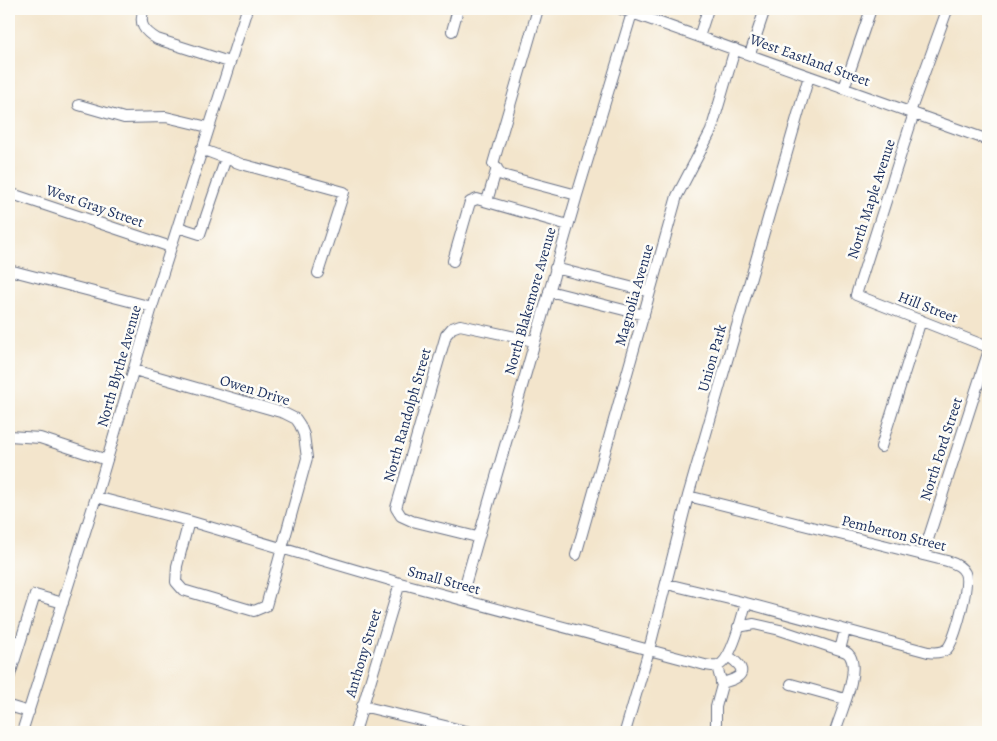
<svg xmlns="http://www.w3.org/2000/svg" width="997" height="741" viewBox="0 0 997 741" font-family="Alegreya,serif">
	<rect width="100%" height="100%" fill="#fdfcf7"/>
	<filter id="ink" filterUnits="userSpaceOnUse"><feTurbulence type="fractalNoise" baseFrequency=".02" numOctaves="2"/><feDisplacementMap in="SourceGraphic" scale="10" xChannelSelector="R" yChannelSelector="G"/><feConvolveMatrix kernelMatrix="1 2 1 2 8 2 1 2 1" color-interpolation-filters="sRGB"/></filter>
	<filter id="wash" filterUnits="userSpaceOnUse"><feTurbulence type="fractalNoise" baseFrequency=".0096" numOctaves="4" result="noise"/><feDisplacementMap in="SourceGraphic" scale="20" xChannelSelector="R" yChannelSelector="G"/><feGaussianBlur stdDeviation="1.12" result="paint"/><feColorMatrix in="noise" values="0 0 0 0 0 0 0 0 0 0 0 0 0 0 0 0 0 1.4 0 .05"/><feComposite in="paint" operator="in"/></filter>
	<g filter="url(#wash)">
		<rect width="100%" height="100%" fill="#f3e5cc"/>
	</g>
	<g filter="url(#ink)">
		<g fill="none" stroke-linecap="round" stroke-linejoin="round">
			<defs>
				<path id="minor" d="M144 9C138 24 144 31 157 39L229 62
					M538 9 493 164 502 175 577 195
					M621 9 988 140
					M452 31 458 9
					M699 37 708 9
					M750 54 765 9
					M844 88 871 9
					M79 105 124 118 166 117 208 127
					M910 112 946 13 949 9
					M914 113 856 295 988 347
					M201 149 241 164
					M245 165 344 192 318 273
					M9 193 171 247
					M487 201 497 168
					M178 227 200 234 226 158
					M453 261 470 202 477 199 568 225
					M555 268 650 292
					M9 270 152 307
					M549 291 644 315
					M134 370 284 413 296 419 300 425 304 435 307 458 266 606 254 611 183 590 176 582 177 566 189 521
					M9 436 40 438 107 460
					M881 447 921 320
					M96 497 189 521 400 583 705 665C708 665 713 667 717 666 731 663 742 617 746 603
					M477 537 412 521 401 516 396 508 446 335 452 328 460 325 534 341
					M576 555 677 196 711 131 735 49
					M923 555 988 353
					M667 584 746 603 928 652C935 653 941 653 947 649 955 640 970 585 965 573 962 566 954 563 947 561L688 496
					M461 599 577 195 632 13
					M738 627 754 624 780 630 840 650C844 651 848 652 850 656 860 672 840 714 835 732
					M9 639 20 643 9 678
					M20 643 35 595 63 603
					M840 650 845 630
					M721 683C744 678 749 670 728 656
					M791 684 845 699
					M9 706 29 712
					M362 706 470 732
					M22 732 96 497 152 307 247 9
					M355 732 400 583
					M625 732 649 650 688 496 809 76
					M716 732V707L722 685 717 666"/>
			</defs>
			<use href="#minor" stroke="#676f84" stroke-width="12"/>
			<use href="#minor" stroke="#fff" stroke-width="10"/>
		</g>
	</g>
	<g text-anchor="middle" stroke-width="5" stroke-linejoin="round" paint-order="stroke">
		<g font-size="15" fill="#1b2f5e" stroke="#fdfcf7">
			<text transform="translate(810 60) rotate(20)" y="5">West Eastland Street</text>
			<text transform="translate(871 199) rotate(-72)" y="5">North Maple Avenue</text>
			<text transform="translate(95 206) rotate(19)" y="5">West Gray Street</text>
			<text transform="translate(634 295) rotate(-74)" y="5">Magnolia Avenue</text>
			<text transform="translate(530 301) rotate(-74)" y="5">North Blakemore Avenue</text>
			<text transform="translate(928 307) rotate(21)" y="5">Hill Street</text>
			<text transform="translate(712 358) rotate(-74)" y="5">Union Park</text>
			<text transform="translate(119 366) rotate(-74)" y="5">North Blythe Avenue</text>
			<text transform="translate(255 390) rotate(17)" y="5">Owen Drive</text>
			<text transform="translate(407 415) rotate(-74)" y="5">North Randolph Street</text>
			<text transform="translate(941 449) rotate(-72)" y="5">North Ford Street</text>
			<text transform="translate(894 533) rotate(14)" y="5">Pemberton Street</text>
			<text transform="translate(444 580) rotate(15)" y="5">Small Street</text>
			<text transform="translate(363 653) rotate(-73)" y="5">Anthony Street</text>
		</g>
	</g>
	<rect width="997" height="741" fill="none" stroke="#fdfcf7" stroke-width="30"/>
</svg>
